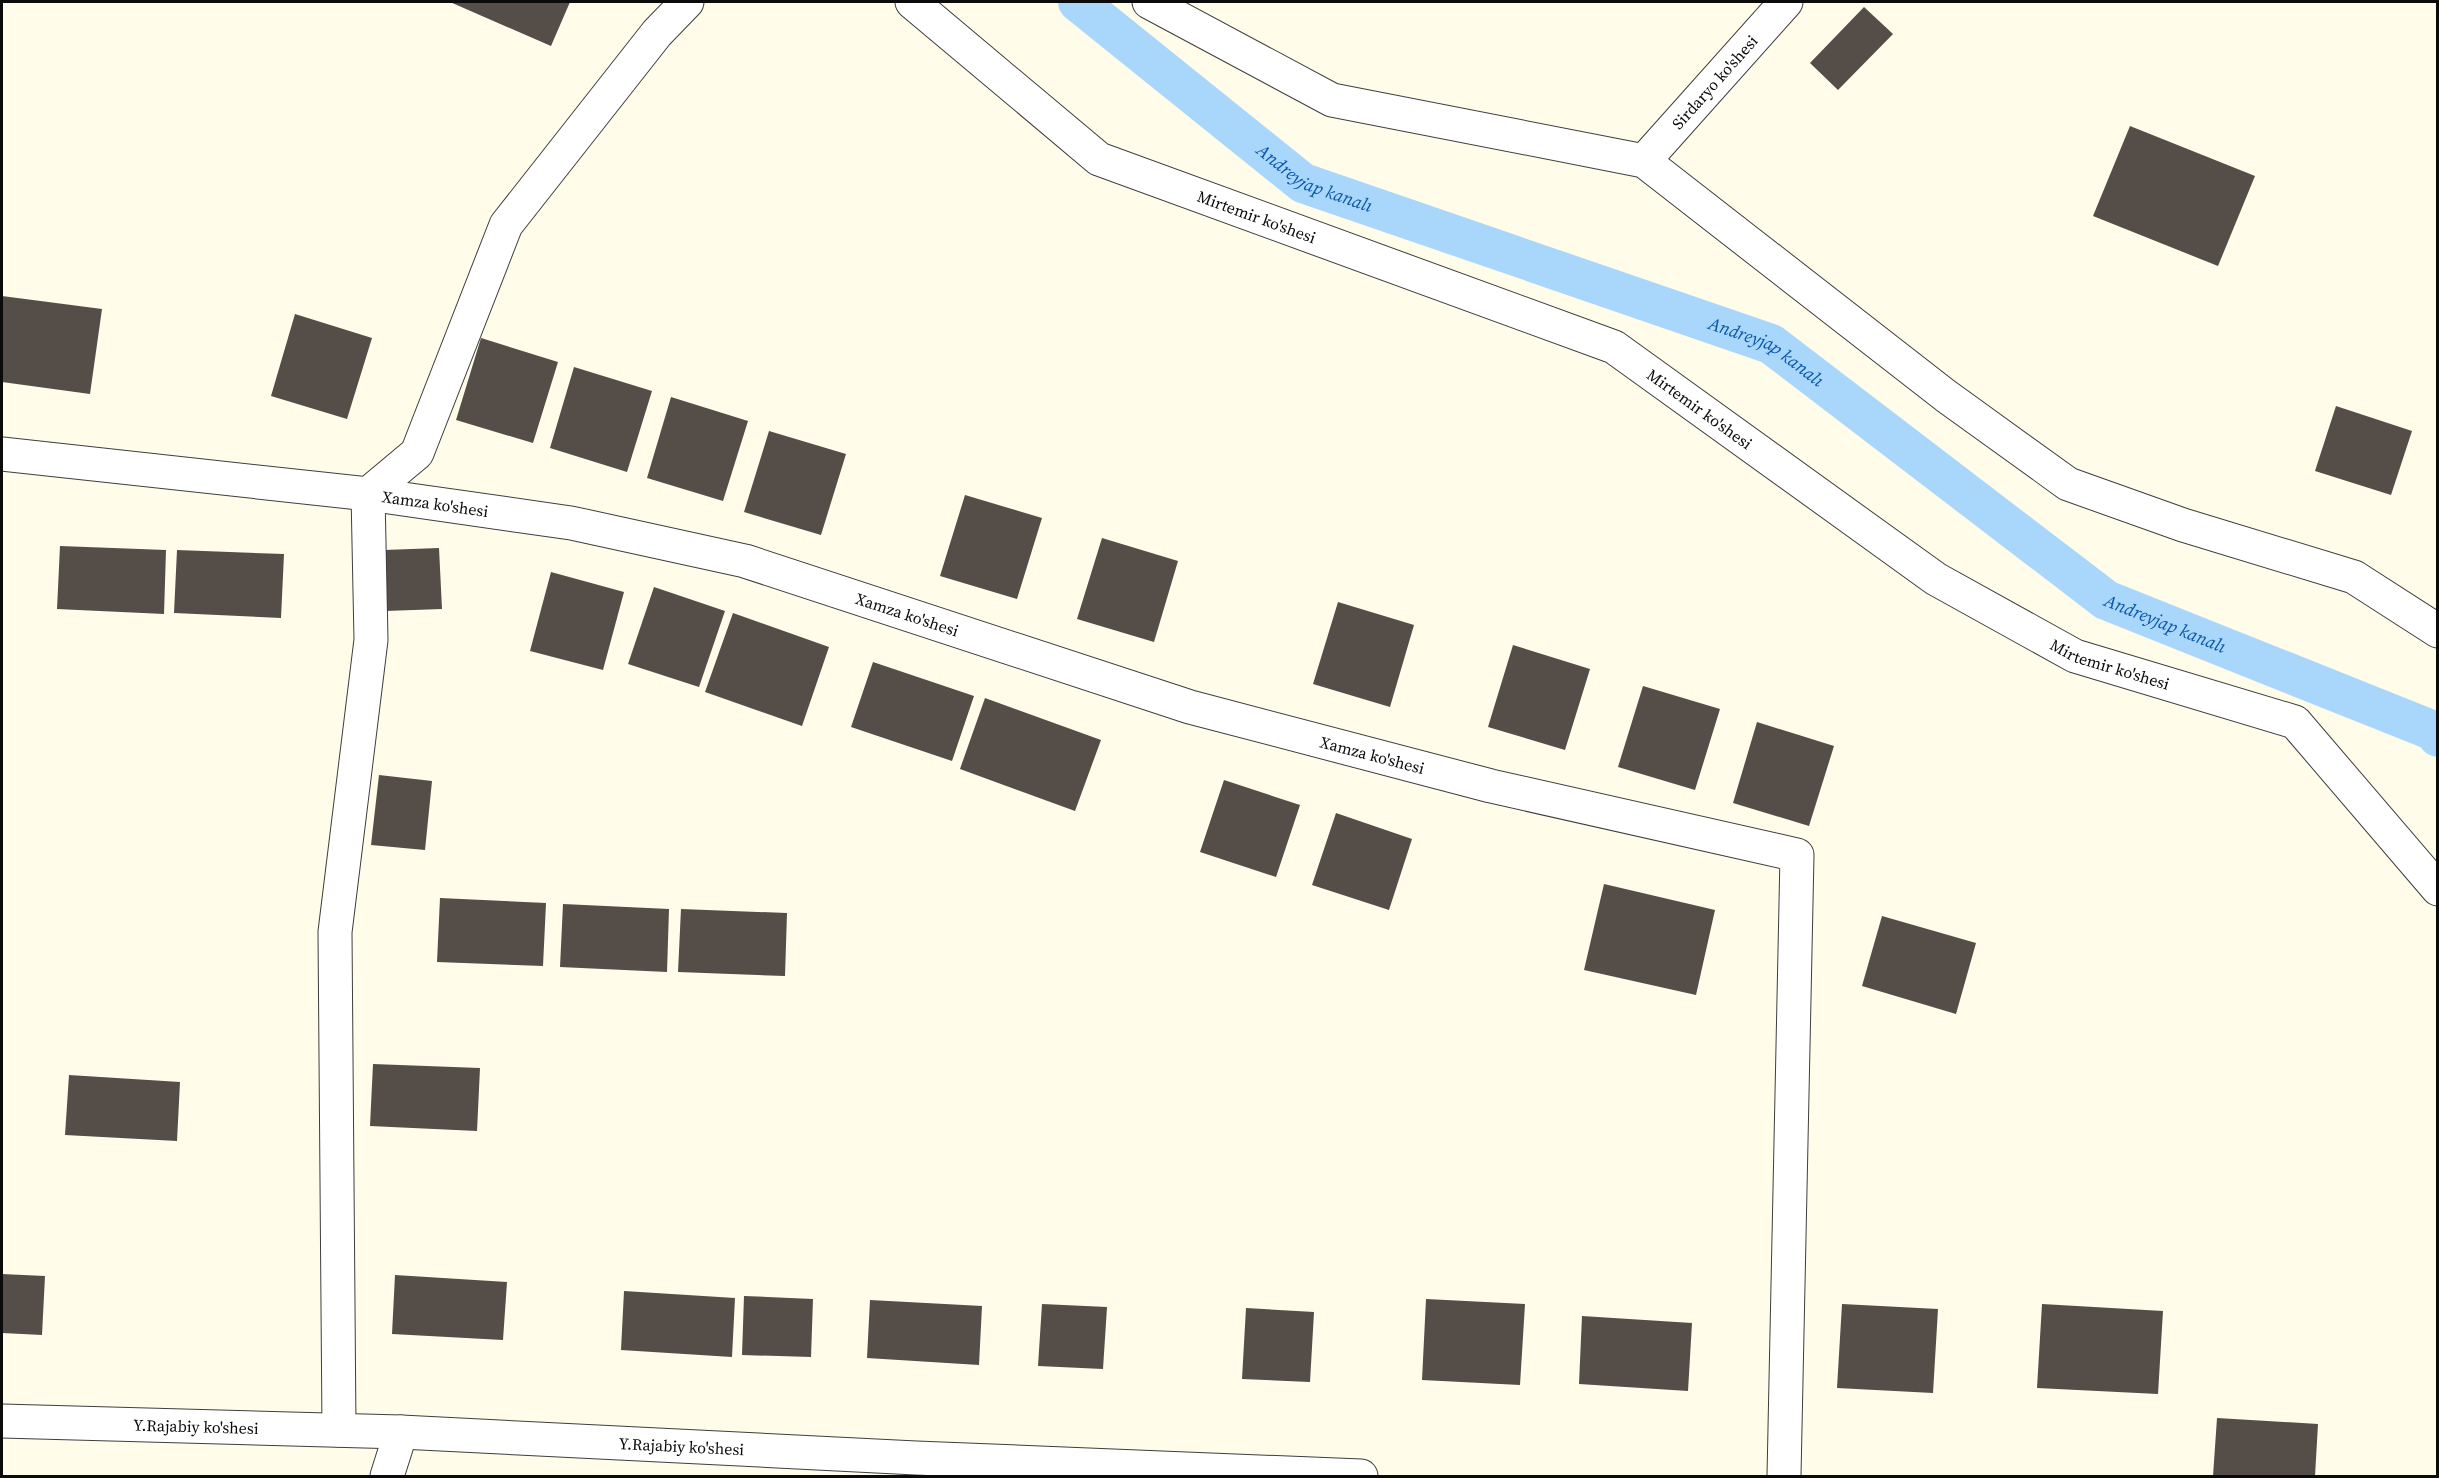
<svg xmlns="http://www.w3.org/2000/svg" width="2439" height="1478" viewBox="0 0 2439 1478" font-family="'Source Serif 4',serif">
	<rect width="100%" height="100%" fill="#fffcea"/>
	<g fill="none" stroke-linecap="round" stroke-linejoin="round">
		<path stroke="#a9d7fc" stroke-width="40" id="s1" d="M1078 2 1303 183 1771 344 2106 600 2434 731 2438 737"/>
	</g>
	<path fill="#554d47" d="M450 2H570L551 46Z
		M1864 7 1893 34 1838 90 1810 63Z
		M2130 126 2255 176 2218 266 2093 216Z
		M2 296 102 309 90 394 2 382Z
		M295 314 372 338 347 419 271 396Z
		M481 338 558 362 533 443 456 420Z
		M574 367 652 391 627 472 550 448Z
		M671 397 748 421 723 501 647 478Z
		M2336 406 2412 431 2391 495 2315 471Z
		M769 431 846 454 821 535 744 512Z
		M965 495 1042 518 1017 599 940 576Z
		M1102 538 1178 561 1154 642 1077 619Z
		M60 546 166 550 164 614 57 609Z
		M439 548 442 609 385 611 384 550Z
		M177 550 284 554 281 618 174 613Z
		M551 572 624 592 603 670 530 651Z
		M654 587 725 611 699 687 628 664Z
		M1338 602 1414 625 1390 707 1313 684Z
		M733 613 829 647 802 726 705 692Z
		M1513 645 1590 669 1565 750 1488 727Z
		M873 662 974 696 952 761 851 727Z
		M1643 686 1720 709 1695 790 1618 767Z
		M985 698 1101 740 1075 811 960 769Z
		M1757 722 1834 746 1809 826 1733 803Z
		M379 775 432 781 425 850 371 845Z
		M1224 780 1300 805 1276 877 1200 852Z
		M1336 813 1412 839 1389 910 1312 885Z
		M1604 884 1715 910 1696 995 1584 970Z
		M440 898 546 903 543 966 437 962Z
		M563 904 669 909 667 972 560 967Z
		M681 909 787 913 785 976 678 972Z
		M1882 916 1976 943 1956 1014 1862 986Z
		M373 1064 480 1068 477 1131 370 1126Z
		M69 1075 180 1082 177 1141 65 1135Z
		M2 1274 45 1276 42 1335 2 1333Z
		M395 1275 507 1282 503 1340 392 1334Z
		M624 1291 735 1298 732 1357 621 1350Z
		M744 1296 813 1299 811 1357 742 1355Z
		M1426 1299 1525 1304 1520 1385 1422 1380Z
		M870 1300 982 1306 979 1365 867 1358Z
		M1042 1304 1107 1307 1103 1369 1038 1366Z
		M1842 1304 1938 1309 1933 1393 1837 1388Z
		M2042 1304 2163 1311 2158 1394 2037 1388Z
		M1246 1308 1314 1312 1310 1382 1242 1379Z
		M1582 1316 1692 1323 1688 1391 1579 1384Z
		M2217 1418 2318 1424 2315 1476H2213Z"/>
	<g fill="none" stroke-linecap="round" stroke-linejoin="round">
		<defs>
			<g id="minor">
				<path id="s2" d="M912 2 1099 159 1614 347 1936 579 2075 656 2295 722 2438 889"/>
				<path d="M1149 2 1332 100 1644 161 1946 396 2068 484 2183 525 2354 577 2438 631"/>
				<path id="s3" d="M1644 161 1786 2"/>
				<path id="s4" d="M2 454 368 494 571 523 745 561 1190 707 1491 786 1797 855 1784 1476"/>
				<path id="s5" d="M2 1421 401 1432 916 1458 1361 1476"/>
				<path d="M339 1430 335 932 371 640 368 494 417 453 506 225 657 33 687 2"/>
				<path d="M387 1476 401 1432"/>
			</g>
		</defs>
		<use href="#minor" stroke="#3e3e3e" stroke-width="35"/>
		<use href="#minor" stroke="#fff" stroke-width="33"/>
	</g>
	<g text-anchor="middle" stroke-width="6" stroke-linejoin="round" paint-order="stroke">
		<g font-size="16" fill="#0b0b0b" stroke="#fff">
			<text dy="6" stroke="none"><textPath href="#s3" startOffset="106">Sirdaryo ko'shesi</textPath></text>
			<text dy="6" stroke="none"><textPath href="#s2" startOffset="412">Mirtemir ko'shesi</textPath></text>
			<text dy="6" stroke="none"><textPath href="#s2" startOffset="898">Mirtemir ko'shesi</textPath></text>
			<text dy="6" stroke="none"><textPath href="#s4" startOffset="436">Xamza ko'shesi</textPath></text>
			<text dy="6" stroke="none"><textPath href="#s4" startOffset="922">Xamza ko'shesi</textPath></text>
			<text dy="6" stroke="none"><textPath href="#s2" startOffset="1384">Mirtemir ko'shesi</textPath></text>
			<text dy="6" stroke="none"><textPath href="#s4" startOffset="1408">Xamza ko'shesi</textPath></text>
			<text dy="6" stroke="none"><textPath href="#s5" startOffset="194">Y.Rajabiy ko'shesi</textPath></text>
			<text dy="6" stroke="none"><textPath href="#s5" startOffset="680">Y.Rajabiy ko'shesi</textPath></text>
		</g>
		<g font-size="18" font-style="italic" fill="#0a57a8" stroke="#fff">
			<text dy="6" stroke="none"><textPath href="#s1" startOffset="297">Andreyjap kanalı</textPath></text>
			<text dy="6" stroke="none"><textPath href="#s1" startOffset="783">Andreyjap kanalı</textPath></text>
			<text dy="6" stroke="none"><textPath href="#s1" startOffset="1269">Andreyjap kanalı</textPath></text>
		</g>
	</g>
	<rect width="2439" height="1478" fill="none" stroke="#0b0b0b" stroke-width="6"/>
</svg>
